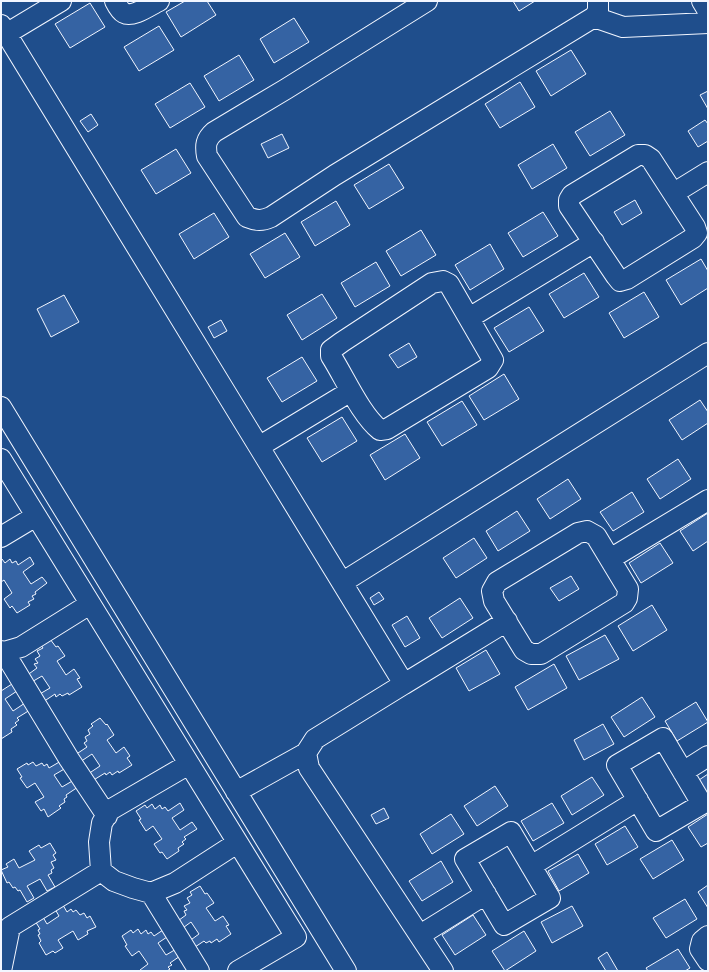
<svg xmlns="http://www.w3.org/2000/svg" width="709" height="972" viewBox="0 0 709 972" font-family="'Titillium Web',sans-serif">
	<rect width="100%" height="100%" fill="#1f4e8c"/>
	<path fill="#3563a3" stroke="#f2f6ff" d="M185 1H207L216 15 181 37 166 12Z
		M513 1H535L519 11Z
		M90 3 105 27 70 48 55 24Z
		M294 18 309 42 274 63 260 39Z
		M159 26 174 50 139 71 124 47Z
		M571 50 586 74 551 96 536 71Z
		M239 55 254 80 219 101 204 76Z
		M520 82 535 107 500 128 485 104Z
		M190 83 205 107 170 128 155 104Z
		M708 91V109L700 95Z
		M610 111 625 135 590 156 575 132Z
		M91 114 98 125 88 132 80 121Z
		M705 120 708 124V141L698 147 688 131Z
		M282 134 289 148 268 158 261 144Z
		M553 144 567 168 532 189 518 165Z
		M176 149 191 173 156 194 141 170Z
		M389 164 404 188 369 209 354 185Z
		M635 200 642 213 622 225 614 212Z
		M336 201 350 225 315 246 301 222Z
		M543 212 558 236 523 257 508 233Z
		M214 213 229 237 194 259 179 234Z
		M421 230 436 255 401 276 386 251Z
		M285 233 300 257 265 278 250 254Z
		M490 244 504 269 470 290 455 265Z
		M701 259 708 271V288L681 305 666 280Z
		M376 262 390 286 355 307 341 283Z
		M584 273 599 297 564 318 549 294Z
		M644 292 659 317 624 338 609 313Z
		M322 294 337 318 302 340 287 315Z
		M64 295 79 322 51 337 37 309Z
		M529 307 544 331 509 352 494 328Z
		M221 320 227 331 214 338 208 327Z
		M409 343 417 357 398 368 389 355Z
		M302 357 317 381 282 402 267 378Z
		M504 374 519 399 484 420 469 396Z
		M700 400 708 412V423L682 440 669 420Z
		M462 401 477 425 442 446 427 422Z
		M342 417 357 441 322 462 307 438Z
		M405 434 420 458 385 480 370 455Z
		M678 459 691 479 660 499 647 479Z
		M568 479 581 499 550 519 537 499Z
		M632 492 644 512 613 531 600 512Z
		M517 511 530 531 498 551 486 531Z
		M708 513V541L693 551 680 531Z
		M474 538 487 558 456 578 443 558Z
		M660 543 673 563 641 583 629 563Z
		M30 557 34 564 23 572 31 584 42 577 47 583 35 592 36 594 32 596 34 599 28 602 30 605 17 613 12 606 10 608 4 599 12 593 4 580 1 582V559H2L5 563 10 559 12 563 16 561 18 565Z
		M571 576 579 589 559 601 550 588Z
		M379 592 384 599 374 605 370 598Z
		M460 598 473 618 442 638 429 618Z
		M652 605 667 630 633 651 618 626Z
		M407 616 420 638 405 647 392 625Z
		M605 635 619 659 579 680 566 656Z
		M50 639 56 647 58 646 65 656 57 661 66 675 74 669 80 678 77 679 82 687 69 695 68 693 62 696 60 694 56 697 55 694 43 702 38 695 50 688 42 676 30 683 26 676 37 668 34 664 38 663 35 659 40 656 37 651 43 648 41 645Z
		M486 650 500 674 469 691 456 668Z
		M554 664 567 688 528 710 515 687Z
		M12 684 17 691 5 699 13 711 25 703 30 710 17 718 19 720 15 723 17 725 11 729 12 732 1 739V691Z
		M642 697 655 717 624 737 611 717Z
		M696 702 708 722 677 741 665 721Z
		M100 718 106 725 107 724 114 735 107 740 116 753 124 747 130 756 127 758 132 765 119 773 118 771 112 775 110 772 106 775 105 773 92 781 88 774 100 766 92 754 80 762 75 755 87 747 84 743 87 741 85 737 90 734 88 730 93 726 91 724Z
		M603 724 614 744 584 760 574 740Z
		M61 761 66 768 54 775 62 787 74 780 78 787 66 795 67 797 64 799 65 802 59 806 61 808 48 817 44 809 41 811 35 802 44 797 35 783 27 788 20 778 22 777 17 769 27 763 28 765 33 762 36 766 42 763 44 766 47 764 49 768Z
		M708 774V801L696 782Z
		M592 777 604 795 572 815 561 796Z
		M495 786 508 806 477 826 464 806Z
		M180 803 184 810 172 818 180 830 192 822 197 829 184 837 186 839 182 842 184 844 178 848 179 851 167 859 162 852 160 853 154 844 162 839 153 826 146 831 139 820 141 819 136 811 145 805 147 808 152 804 155 809 160 805 162 809 165 807 168 811Z
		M552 803 564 823 533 841 521 821Z
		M384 808 389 818 376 824 371 815Z
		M451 814 464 834 432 854 420 834Z
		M708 814V843L701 847 688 827Z
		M625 826 638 847 607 865 595 844Z
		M672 840 684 860 653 879 640 859Z
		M50 843 56 853 53 855 56 860 51 862 54 868 51 870 52 873 48 875 55 887 47 891 40 879 27 886 34 898 27 902 20 890 18 891 15 887 13 888 9 882 7 883 1 870 8 867 6 864 14 859 19 868 35 860 29 851 39 845 41 848Z
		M578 854 589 873 559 891 548 871Z
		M441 861 453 882 422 901 409 881Z
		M708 885V908L698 892Z
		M200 886 205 894 207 893 214 903 206 908 215 921 223 916 229 925 226 926 231 934 219 942 217 939 211 943 210 941 206 943 204 941 192 949 188 942 199 934 191 922 180 930 175 923 186 915 184 911 187 910 184 906 190 903 187 898 192 895 190 892Z
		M685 899 697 919 666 938 653 918Z
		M60 900 67 912 71 909 73 912 76 910 80 915 84 913 87 918 90 916 96 927 87 931 88 934 78 940 73 931 58 940 63 948 55 953 53 951 46 955 39 943 41 941 38 935 40 934 38 930 40 929 32 916 40 912 47 924 59 916 52 904Z
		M572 906 583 926 552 943 541 922Z
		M473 915 486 935 455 955 442 935Z
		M166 928 170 935 158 943 166 955 178 948 183 954 170 963 172 965 168 967 170 969 167 971H141L140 970 148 964 139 951 132 956 125 946 127 945 122 936 131 930 133 933 138 929 141 934 146 930 148 934 151 932 154 936Z
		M524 931 536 951 505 971 492 951Z
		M678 949 690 968 685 971H648L646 968Z
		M607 952 618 971H606L598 958Z"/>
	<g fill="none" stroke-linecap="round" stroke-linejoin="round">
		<defs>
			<path id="minor" d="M115 1C117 5 120 11 124 13 133 18 150 5 159 1
				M427 1 286 89 214 132C206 139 205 145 207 156L247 217C257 221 262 221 271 217L335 175 594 17 598 11V1
				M702 1 708 11
				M594 17 623 27 708 23
				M1 25 404 684 315 739 306 753 309 768 443 971
				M6 34 61 1
				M638 155H645L651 159 695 227 697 233 693 238 627 279 620 281 616 276 569 206V200L572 195Z
				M674 193 708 172
				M443 281 449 284 493 360 488 368 387 429 380 430C361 415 345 378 331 356V350L342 342 432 283Z
				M469 318 594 242
				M1 407 346 971
				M260 446 351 391
				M1 459 296 937 238 971
				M587 531 596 536 628 589 627 598 624 603 541 654H531L524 650 494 601 492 591 497 582 578 533Z
				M1 537 36 516
				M610 559 708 500
				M343 582 708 353
				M1 651 4 652 21 647 90 604
				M4 652 69 759 107 816
				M404 684 507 621
				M663 738 702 804 656 831 617 765Z
				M683 772 708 756
				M236 792 306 753
				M511 832 550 898 504 925 465 859Z
				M531 866 638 800
				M101 871 99 842 102 823 110 810 189 764
				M151 893 199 971
				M420 935 486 894
				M708 936 702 941 700 949 708 961
				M1 971 10 927 101 871 114 881 133 888 151 893 175 883 237 843"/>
		</defs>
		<use href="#minor" stroke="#f2f6ff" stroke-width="22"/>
		<use href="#minor" stroke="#1f4e8c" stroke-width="20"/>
	</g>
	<rect width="709" height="972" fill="none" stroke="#f2f6ff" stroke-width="4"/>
</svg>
